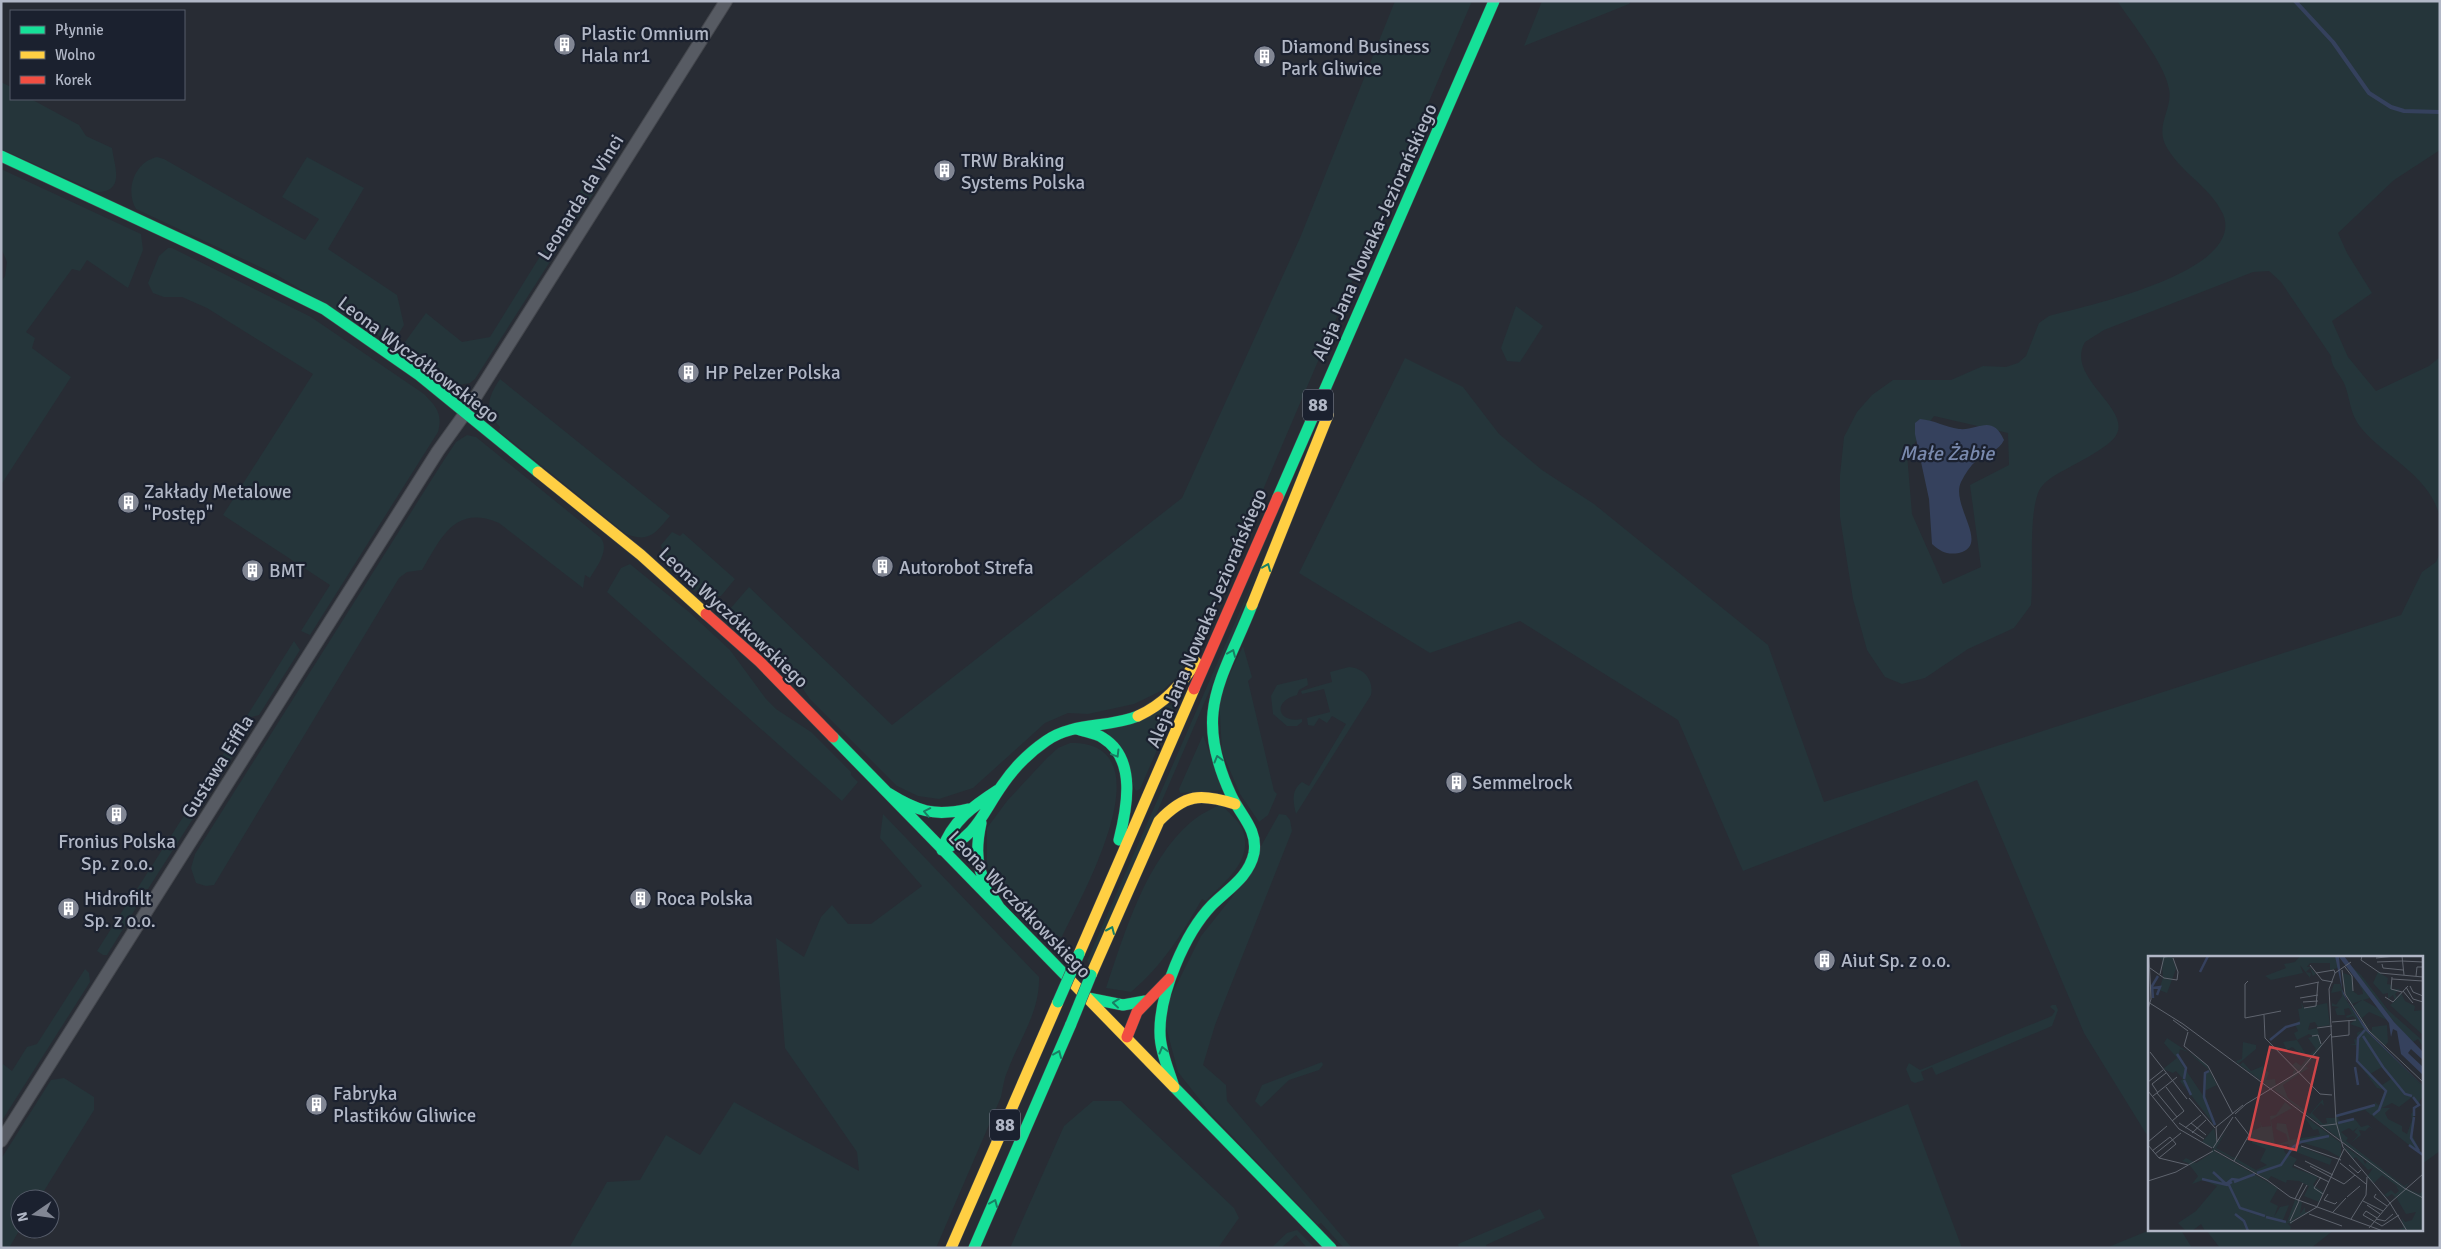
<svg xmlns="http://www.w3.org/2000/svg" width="2441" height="1249" viewBox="0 0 2441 1249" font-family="Signika,sans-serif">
	<rect width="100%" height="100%" fill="#282c34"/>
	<path fill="#25353a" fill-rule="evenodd" d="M1395 1H1472L1227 574 1179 675 1163 690 1134 704 1088 714 1068 713 1045 723 973 788 939 799 918 796 897 786 809 698 788 666 762 640 731 619 730 609 749 587 892 725 1182 498 1300 238Z
		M1542 1H1631L1629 4 1524 46Z
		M2117 1H2440V150L2394 180 2338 233 2347 253 2372 293 2332 321 2348 357 2376 391 2429 366 2440 357V520C2434 478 2386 458 2362 429 2349 413 2351 400 2344 383 2339 373 2331 367 2331 356L2281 282 2269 271 2253 272 2104 330 2085 342C2064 378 2135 409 2115 437 2104 451 2070 466 2054 476 2048 480 2041 485 2038 493 2028 522 2034 572 2031 605L2014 628 1968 649 1925 678 1902 684 1885 677 1867 650 1853 599 1840 517V475L1844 437 1857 412 1872 395 1893 380H1951L1983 366 2006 367 2018 363 2026 356 2039 323 2049 316C2085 306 2247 272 2223 214 2210 186 2178 171 2165 144 2156 124 2173 108 2169 89 2165 64 2132 23 2117 1ZM1934 416 2008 433 2009 465 1970 485 1981 567 1943 584 1912 514 1907 454Z
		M1 82 11 87V99H31L79 125 86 136 112 148C114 165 126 192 97 192L1 149Z
		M157 157 164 159 305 240 319 219 282 197 307 157 364 188 328 249 397 295 404 325 396 338 384 339 275 274 136 209C125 191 134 162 157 157Z
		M1 169 141 234 143 250 128 288 87 260 80 271 72 269 26 332 35 338 32 348 71 377 1 485V282L5 276 7 262 1 248Z
		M596 178 600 182 599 185 475 379 470 383 454 386 440 379 438 381 406 356 405 342 426 313 462 342 490 337 588 179Z
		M168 248H172L311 317 424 394C436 406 443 414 438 432L310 635 301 631 330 585 223 515 313 374 207 308 182 297H164L153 293 148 283 159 256Z
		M1516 306 1543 326 1520 362 1507 361 1501 348Z
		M1405 358 1463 387 1499 434 1542 470 1594 504 1768 645 1824 802 2401 615 2422 572 2436 562 2440 553V1151L2422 1164V958H2150V1140L2084 1033 1977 780 1743 871 1678 720 1520 621 1430 653 1299 573Z
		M500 379 670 516C655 533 650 543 626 534L499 431 500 427C483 411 488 397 500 379Z
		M467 435 476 437 601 538C610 551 596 567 590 578L585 575 583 588 499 523C455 504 441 538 422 570L407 572 399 578 214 885 206 886 196 883 191 868 195 854 444 460 456 442Z
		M672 532 680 536 683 533 735 579 721 596 707 597 697 590 695 592 665 566 661 545Z
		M630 564 689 612 730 650 766 699 776 709 811 732 851 772V775L858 782 842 801 607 592 621 568Z
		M1260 565 1228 648 1091 965 1087 961Z
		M294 641 300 650 259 715 245 719Z
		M1243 646 1252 677 1248 681 1274 791 1277 794 1268 815 1259 822 1240 794 1222 752 1219 697Z
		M1349 667C1364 668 1374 680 1371 695L1296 814C1293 802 1291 790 1302 782L1309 786 1346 724 1332 716 1327 723 1319 718 1314 726 1308 725 1307 718 1330 712 1324 689 1302 694 1301 691 1332 682 1330 672Z
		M1307 678 1308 685 1299 690 1297 695C1272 701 1277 724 1302 719V722L1297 726H1287L1273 714 1271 696 1277 685Z
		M1172 704 1175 709 1140 789 1136 791 1106 730Z
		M249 730 228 764H217L236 734Z
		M1203 735 1223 790 1180 793 1179 789Z
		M1070 743C1170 741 1081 897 1062 937L1045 935 1012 904 999 887 987 867V828L1007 801 1047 758 1058 748Z
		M210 775 217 781 148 889H137Z
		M1221 804C1227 811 1238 820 1242 828 1255 860 1225 881 1206 901L1202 899C1182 934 1162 966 1131 992L1106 988C1125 932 1145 862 1191 822 1200 814 1212 809 1221 804Z
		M883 814 1039 977C1040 1012 1020 1038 1008 1070 1004 1078 1003 1088 1001 1097L936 1248H569L607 1182 640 1180 666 1135 700 1155 734 1102 859 1171 857 1152 785 1048 776 938 804 957 821 917 832 905 848 924H871L922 886 880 838Z
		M1279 814 1286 815 1290 820 1292 831 1215 1025 1203 1065 1226 1085 1227 1101 1352 1248H1344L1321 1223 1318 1225 1211 1114 1178 1072 1165 1023 1170 998 1201 936 1233 896Z
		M130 899 136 908 107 955H103L97 951Z
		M85 969 89 973 90 982 1 1122V1068L3 1064 12 1071 27 1047 37 1044Z
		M2052 1005H2056L2058 1010 2052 1026 1936 1075 1932 1067 1921 1072 1924 1080 1915 1083 1911 1081 1906 1069 1909 1063 1920 1070 2052 1016 2055 1011 2050 1007Z
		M1322 1062 1323 1065 1319 1070 1289 1080 1261 1107 1255 1101 1262 1085Z
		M64 1078 94 1097V1110L39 1199H20V1229L9 1248H1V1159L51 1080Z
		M1093 1101H1121L1234 1208 1239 1218 1218 1248H1010L1064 1126Z
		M1908 1104 1962 1248H1760L1731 1175Z
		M1540 1209 1545 1218 1486 1245 1487 1248H1459L1458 1244Z
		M1297 1230 1315 1248H1307L1296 1235 1281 1248H1271L1287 1233Z
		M2150 1230H2181L2192 1248H2106Z
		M2206 1230H2334L2311 1248H2220Z"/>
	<path fill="#35415d" d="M1920 419C1934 420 1945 427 1959 429 1978 431 1992 413 2004 440 1999 451 1987 453 1977 460 1970 466 1965 474 1961 482 1950 505 1991 545 1959 553 1947 555 1941 552 1932 544L1929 499 1915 434V423Z"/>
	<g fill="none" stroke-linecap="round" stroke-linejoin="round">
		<path stroke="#35415d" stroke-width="4" d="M2295 1 2333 42 2369 93 2391 107 2404 111 2440 112"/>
		<defs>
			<path id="street" d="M1 1141 438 451 466 412 726 1"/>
			<path id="fast" d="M1 156 208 252 324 309 419 375 538 472
				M1278 497 1494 1
				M1077 729C1085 732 1096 733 1103 738 1137 759 1127 808 1119 840
				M833 737 1068 978
				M998 790C973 806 952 821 942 850 978 836 982 813 1003 784 1014 768 1030 752 1046 741 1072 722 1109 728 1138 716
				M888 793C917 811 934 817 968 809
				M981 823C973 860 979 876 999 907
				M1088 998 1123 1005 1145 1001
				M1173 1084C1168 1068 1160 1050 1160 1033 1159 994 1185 933 1212 905 1228 889 1249 877 1254 853 1258 829 1240 815 1231 795 1192 711 1222 681 1252 605
				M1174 1087 1331 1248
				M974 1248 1071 1024"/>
			<path id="slow" d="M538 472 641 555 706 614
				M1252 605 1328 415
				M1138 716C1164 704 1181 685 1196 662
				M1079 954 1194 689
				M1091 975 1159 821C1185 794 1200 793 1235 804
				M1068 978 1174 1087
				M951 1248 1058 1002"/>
			<path id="jam" d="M706 614 760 662 833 737
				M1194 689 1278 497
				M1127 1037 1137 1012 1169 979"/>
		</defs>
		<use href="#street" stroke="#44474d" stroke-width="14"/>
		<use href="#fast" stroke="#44474d" stroke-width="12"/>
		<use href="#slow" stroke="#44474d" stroke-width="12"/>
		<use href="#jam" stroke="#44474d" stroke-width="12"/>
		<use href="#street" stroke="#575b63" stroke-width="12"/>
		<use href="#fast" stroke="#16e098" stroke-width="11"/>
		<use href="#slow" stroke="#ffcf43" stroke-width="11"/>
		<use href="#jam" stroke="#f24e42" stroke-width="11"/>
		<defs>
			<path id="fast-bridge" d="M1058 1002 1079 954
				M1071 1024 1091 975"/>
		</defs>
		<use href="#fast-bridge" stroke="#454951" stroke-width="12" stroke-linecap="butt"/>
		<use href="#fast-bridge" stroke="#16e098" stroke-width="11"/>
	</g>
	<defs><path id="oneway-chevron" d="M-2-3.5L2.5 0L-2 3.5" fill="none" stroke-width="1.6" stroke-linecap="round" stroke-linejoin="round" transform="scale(1.25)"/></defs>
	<g stroke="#188064">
		<use href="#oneway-chevron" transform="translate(1267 567) rotate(-68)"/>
		<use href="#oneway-chevron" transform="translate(1232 653) rotate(-67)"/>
		<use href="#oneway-chevron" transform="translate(1116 754) rotate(59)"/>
		<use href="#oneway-chevron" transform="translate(1218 759) rotate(-105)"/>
		<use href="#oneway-chevron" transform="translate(927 812) rotate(-169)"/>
		<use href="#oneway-chevron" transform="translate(1111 930) rotate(-66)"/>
		<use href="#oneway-chevron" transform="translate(1116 1003) rotate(-174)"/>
		<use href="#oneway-chevron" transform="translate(1163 1050) rotate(-105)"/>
		<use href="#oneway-chevron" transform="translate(1058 1054) rotate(-67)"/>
		<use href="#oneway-chevron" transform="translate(994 1203) rotate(-67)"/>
	</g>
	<defs>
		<symbol id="building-disc" viewBox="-11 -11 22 22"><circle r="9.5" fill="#818693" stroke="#1b212f"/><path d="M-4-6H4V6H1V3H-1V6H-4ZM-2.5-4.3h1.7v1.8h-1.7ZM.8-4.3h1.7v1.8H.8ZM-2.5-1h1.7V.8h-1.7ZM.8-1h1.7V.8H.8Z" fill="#fff"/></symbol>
	</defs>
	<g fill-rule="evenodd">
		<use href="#building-disc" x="552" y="32" width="25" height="25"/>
		<use href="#building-disc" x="1252" y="44" width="25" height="25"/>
		<use href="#building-disc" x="932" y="158" width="25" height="25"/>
		<use href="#building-disc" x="676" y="360" width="25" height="25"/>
		<use href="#building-disc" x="116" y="490" width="25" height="25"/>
		<use href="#building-disc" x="870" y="554" width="25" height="25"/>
		<use href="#building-disc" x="240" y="558" width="25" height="25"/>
		<use href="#building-disc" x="1444" y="770" width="25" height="25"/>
		<use href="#building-disc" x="104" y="802" width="25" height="25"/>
		<use href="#building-disc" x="628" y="886" width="25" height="25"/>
		<use href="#building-disc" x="56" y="896" width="25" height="25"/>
		<use href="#building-disc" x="1812" y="948" width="25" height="25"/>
		<use href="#building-disc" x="304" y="1092" width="25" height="25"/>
	</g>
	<g text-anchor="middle" stroke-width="4.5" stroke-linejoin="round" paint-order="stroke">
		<g fill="#1b212f" stroke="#848a99" stroke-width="1">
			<rect x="1303" y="389.5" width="30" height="31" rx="4"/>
			<rect x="990" y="1109.5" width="30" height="31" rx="4"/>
		</g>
		<g font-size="18" font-weight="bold" fill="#b1b7c6">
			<text x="1318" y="411">88</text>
			<text x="1005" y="1131">88</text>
		</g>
		<g font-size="19" fill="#b1b7c6" stroke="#1b212f" text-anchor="start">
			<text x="581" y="40">Plastic Omnium<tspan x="581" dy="22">Hala nr1</tspan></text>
			<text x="1281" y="53">Diamond Business<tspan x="1281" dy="22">Park Gliwice</tspan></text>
			<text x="961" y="167">TRW Braking<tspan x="961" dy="22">Systems Polska</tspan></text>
			<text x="705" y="379">HP Pelzer Polska</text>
			<text x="144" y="498">Zakłady Metalowe<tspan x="144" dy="22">"Postęp"</tspan></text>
			<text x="899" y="574">Autorobot Strefa</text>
			<text x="269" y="577">BMT</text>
			<text x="1472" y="789">Semmelrock</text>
			<text x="117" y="848" text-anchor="middle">Fronius Polska<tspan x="117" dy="22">Sp. z o.o.</tspan></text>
			<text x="84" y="905">Hidrofilt<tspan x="84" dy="22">Sp. z o.o.</tspan></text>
			<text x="656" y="905">Roca Polska</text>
			<text x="1841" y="967">Aiut Sp. z o.o.</text>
			<text x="333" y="1100">Fabryka<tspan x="333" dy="22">Plastików Gliwice</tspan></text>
		</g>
		<g font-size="19" fill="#b1b7c6" stroke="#1b212f">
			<text transform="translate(580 197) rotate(-58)" y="7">Leonarda da Vinci</text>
			<text transform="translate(1374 232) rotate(-66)" y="7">Aleja Jana Nowaka-Jeziorańskiego</text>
			<text transform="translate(419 359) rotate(37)" y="7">Leona Wyczółkowskiego</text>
			<text transform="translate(734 617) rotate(43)" y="7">Leona Wyczółkowskiego</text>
			<text transform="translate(1206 618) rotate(-67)" y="7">Aleja Jana Nowaka-Jeziorańskiego</text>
			<text transform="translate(217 766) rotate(-58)" y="7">Gustawa Eiffla</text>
			<text transform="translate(1020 904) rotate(46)" y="7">Leona Wyczółkowskiego</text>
		</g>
		<g font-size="20" font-style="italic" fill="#7a8aae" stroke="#1b212f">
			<text x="1947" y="460">Małe Żabie</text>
		</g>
	</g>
	<g transform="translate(2148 956)">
		<rect width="275" height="275" fill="#282c34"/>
		<path d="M11 0H24L28 13 19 37 11 34 15 22 14 4ZM152 0H189L191 11 182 15V7H162L159 11H162L168 18 165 20 162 12 158 16 163 17 162 22 152 9 155 17 123 24 117 20 138 12 136 8 147 6ZM201 8 213 19 240 54 275 85V91L270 83 265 86 250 71ZM230 16 240 22 239 28 244 29V33H252L247 38 249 41 253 37 257 45 267 50 266 55 275 54V79L242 49 247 45 245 39 240 43V37L235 38 225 27ZM195 17 204 20 205 35 210 39 215 38 214 33 212 31 211 27V26L222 42 215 44 231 53 239 64 221 56 214 62 219 70 224 66 219 71 205 50 214 44 204 48 202 46 196 35ZM186 28H192L198 44 221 78 275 130V140L267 152 264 179 275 200 217 154 190 161 192 166 207 163 213 171 220 169 226 174 221 171 217 175 211 174 213 179 203 187 210 179 206 176 210 171 205 175 201 172 193 176 200 182 198 185 256 230 261 227 257 232 272 238 275 234V275L249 273 255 272 254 262 257 266 264 264 268 256 258 258 248 241 242 245 247 241 244 238 239 241 236 239 243 234 247 238 251 235 248 230 252 232 234 219 226 227 219 221 225 212 220 214 208 201 205 203 195 189 215 203 217 208 219 206 194 185 188 168 193 184 125 133 144 120 146 114 135 102 151 118 135 129 140 142 162 158 174 144H175L176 150 173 147 164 157 175 168 179 167 178 162H187V160L227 149V146L231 150 237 134 229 132 211 108 208 89H201L207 88 206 83 210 84 209 77 216 73 202 68 208 63 205 60 199 62 198 60 204 58 201 52 196 53 197 59H189L187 53 191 51 184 50V47L188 49 194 40 193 35 183 37ZM234 111 243 123 234 129 222 118ZM264 141 270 150 263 158 264 164 259 178 254 175V170L240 163 237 157 242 152H234L244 147 251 151ZM153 46 156 52 179 47 182 69 170 71 167 66 162 67 160 74 169 72 174 90 158 111 161 112 153 117 144 109 148 106 153 110 159 102 144 91 139 94 135 86 149 84 146 77 150 75 147 68 152 64 150 53 154 52ZM161 78 165 80 160 82 168 93 159 100 149 84ZM239 69 240 86 237 90 224 78 220 72 224 75V71ZM19 82 58 108 69 129 56 135 67 170 32 125 35 123 28 115 25 117 15 113 29 102 16 87ZM32 93 40 96 61 114 57 117 56 141 35 110 30 102ZM95 86 108 89V93L90 108 88 105 94 103ZM95 106 103 115 115 110 121 117 118 124 127 123 128 129 124 133 92 109ZM137 146 144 152 123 164 127 189 140 185 138 178 128 173 129 167 138 168 142 184 172 179 170 173 165 174 155 159 193 187V202L179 194 152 186 151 190 184 203 182 209 143 194 140 188H134L137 197 149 203 144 211 170 221 165 229 175 236 171 246 156 240 161 230 151 225 139 224 138 227 123 220 120 224 67 193 66 195 130 232 122 246 130 250 126 261 132 251 141 249 135 264 139 266 147 244 154 246 152 258 157 251V256H163L146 263 144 268 139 267 143 271 142 275H57L53 268 44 275H38L30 267 48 255 69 230 55 224 44 228 50 220 40 207 34 205 38 202 48 207 62 198 65 192 54 186 66 172 69 187 79 174 68 192 86 202 88 199 87 205 92 198 89 203 108 214 119 209 112 205 118 193 104 187 101 176 113 171 112 165 114 171 123 170 122 160 128 159Z" fill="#25353a" fill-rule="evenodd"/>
		<path d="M187 0H196L246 66 275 96V104L263 93 260 97 275 111V119L253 98 249 75 245 73 243 81 241 67 191 1 194 33 200 46 222 77 275 130 217 74 195 38Z" fill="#35415d"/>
		<path fill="none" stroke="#35415d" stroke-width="2.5" d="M52 16 60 0M5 32 12 31 9 39M5 42 4 30 10 20M217 74 210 82 209 105 238 135 231 154 225 159M215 80 235 111 257 138 264 140M122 84 138 71 152 67M29 98 38 112 36 123M207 111 210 129M61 115 57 117 56 141 67 169M36 124 43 139M265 141 271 149 266 152V160M188 160 227 149M266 161 263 182 271 195M190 167 206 163M261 189 275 199M65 216 78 228 84 223 91 224M109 217 133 209 145 191 153 186 181 180M54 223 79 229 84 226M86 226 107 218M81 229 92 252 117 260M87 258 96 265 100 275M118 261 138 266"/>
		<path fill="none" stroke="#5f646e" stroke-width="1" d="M214 0 213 4 232 17 275 21M254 0 256 19M228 2 248 0M254 5 275 6M203 6 187 17 181 33 188 166 195 191 242 247 259 275M229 6 254 5M234 8 235 12 255 14M162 9 174 24 185 26M197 11 204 20 205 35M2 12 16 22 29 24 30 16 25 2M194 14 197 38 221 75 275 126M168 17 186 14 187 17M12 18 16 1 24 0M268 20 269 11H275M244 21 243 33 254 36M244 23 275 25M100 25 97 28V62L133 55M262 30 265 36 275 40M147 31 171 26M258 31 265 43 275 46M255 35 265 47M237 41 245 46 260 30M152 42 170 39M0 46 35 68 256 232 275 242M155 46 170 45M156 52 168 50 170 26M0 53 3 43 1 0M116 59 117 82 172 138 184 139M25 64 40 75M184 66 208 64M169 72 184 70M40 76 36 90 60 110 85 158M164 80 170 79 173 88M184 81 201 79V64M2 96 39 143M0 126 15 114M18 131 36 155 24 165M0 135 31 173 64 192M9 137 29 161M10 137 4 128 18 117M5 140 29 121M41 142 67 172M87 158 98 148 152 115 183 78M31 167 56 183M43 167 58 179M172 170 188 168M37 172 53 159M44 177 58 164M0 186 19 170M69 186 68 171 95 149M0 189 11 202 40 209M153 190 193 204M65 192 85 161M66 194 119 224 142 241 235 275M4 195 22 181 28 188 11 202M7 198 33 177M86 205 101 179 87 161M157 205 185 219M192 207 218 228M146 209 181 226M201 209 210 217 213 214M162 210 196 228 207 219M173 221 166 232 175 238M0 225 28 216 65 195M180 238 176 244 187 248 189 246M228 238 226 241 239 250M199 241 212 230M147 243 155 227M150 245 159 229M215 245 235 255M219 249 232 258M185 256 198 242M161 258 194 270M229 262 218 255 215 259 234 270 251 259M203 263 218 239 219 221M228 263 237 265 245 258M142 265 151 245M142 267 169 251 196 193M221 272 242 247 275 218"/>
		<path fill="#cf4548" fill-opacity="0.15" stroke="#cf4548" stroke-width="2.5" d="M122 91 170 102 148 194 101 183Z"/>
		<rect width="275" height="275" fill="none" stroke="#b1b7c6" stroke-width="2.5"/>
	</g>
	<rect width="2441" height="1249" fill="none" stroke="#b1b7c6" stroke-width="5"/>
	<rect x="10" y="10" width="175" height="90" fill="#1b212f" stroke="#575d6b"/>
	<rect x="20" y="26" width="25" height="8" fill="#16e098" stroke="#575d6b"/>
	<text x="55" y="35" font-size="15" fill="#b1b7c6">Płynnie</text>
	<rect x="20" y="51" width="25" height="8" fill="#ffcf43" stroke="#575d6b"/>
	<text x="55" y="60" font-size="15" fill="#b1b7c6">Wolno</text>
	<rect x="20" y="76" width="25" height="8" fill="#f24e42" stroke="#575d6b"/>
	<text x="55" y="85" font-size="15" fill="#b1b7c6">Korek</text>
	<g transform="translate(35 1214) rotate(257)"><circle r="24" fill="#1b212f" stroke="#575d6b"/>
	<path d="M0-4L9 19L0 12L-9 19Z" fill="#818693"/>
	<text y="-8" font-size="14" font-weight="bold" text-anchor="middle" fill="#b1b7c6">N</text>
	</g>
</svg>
